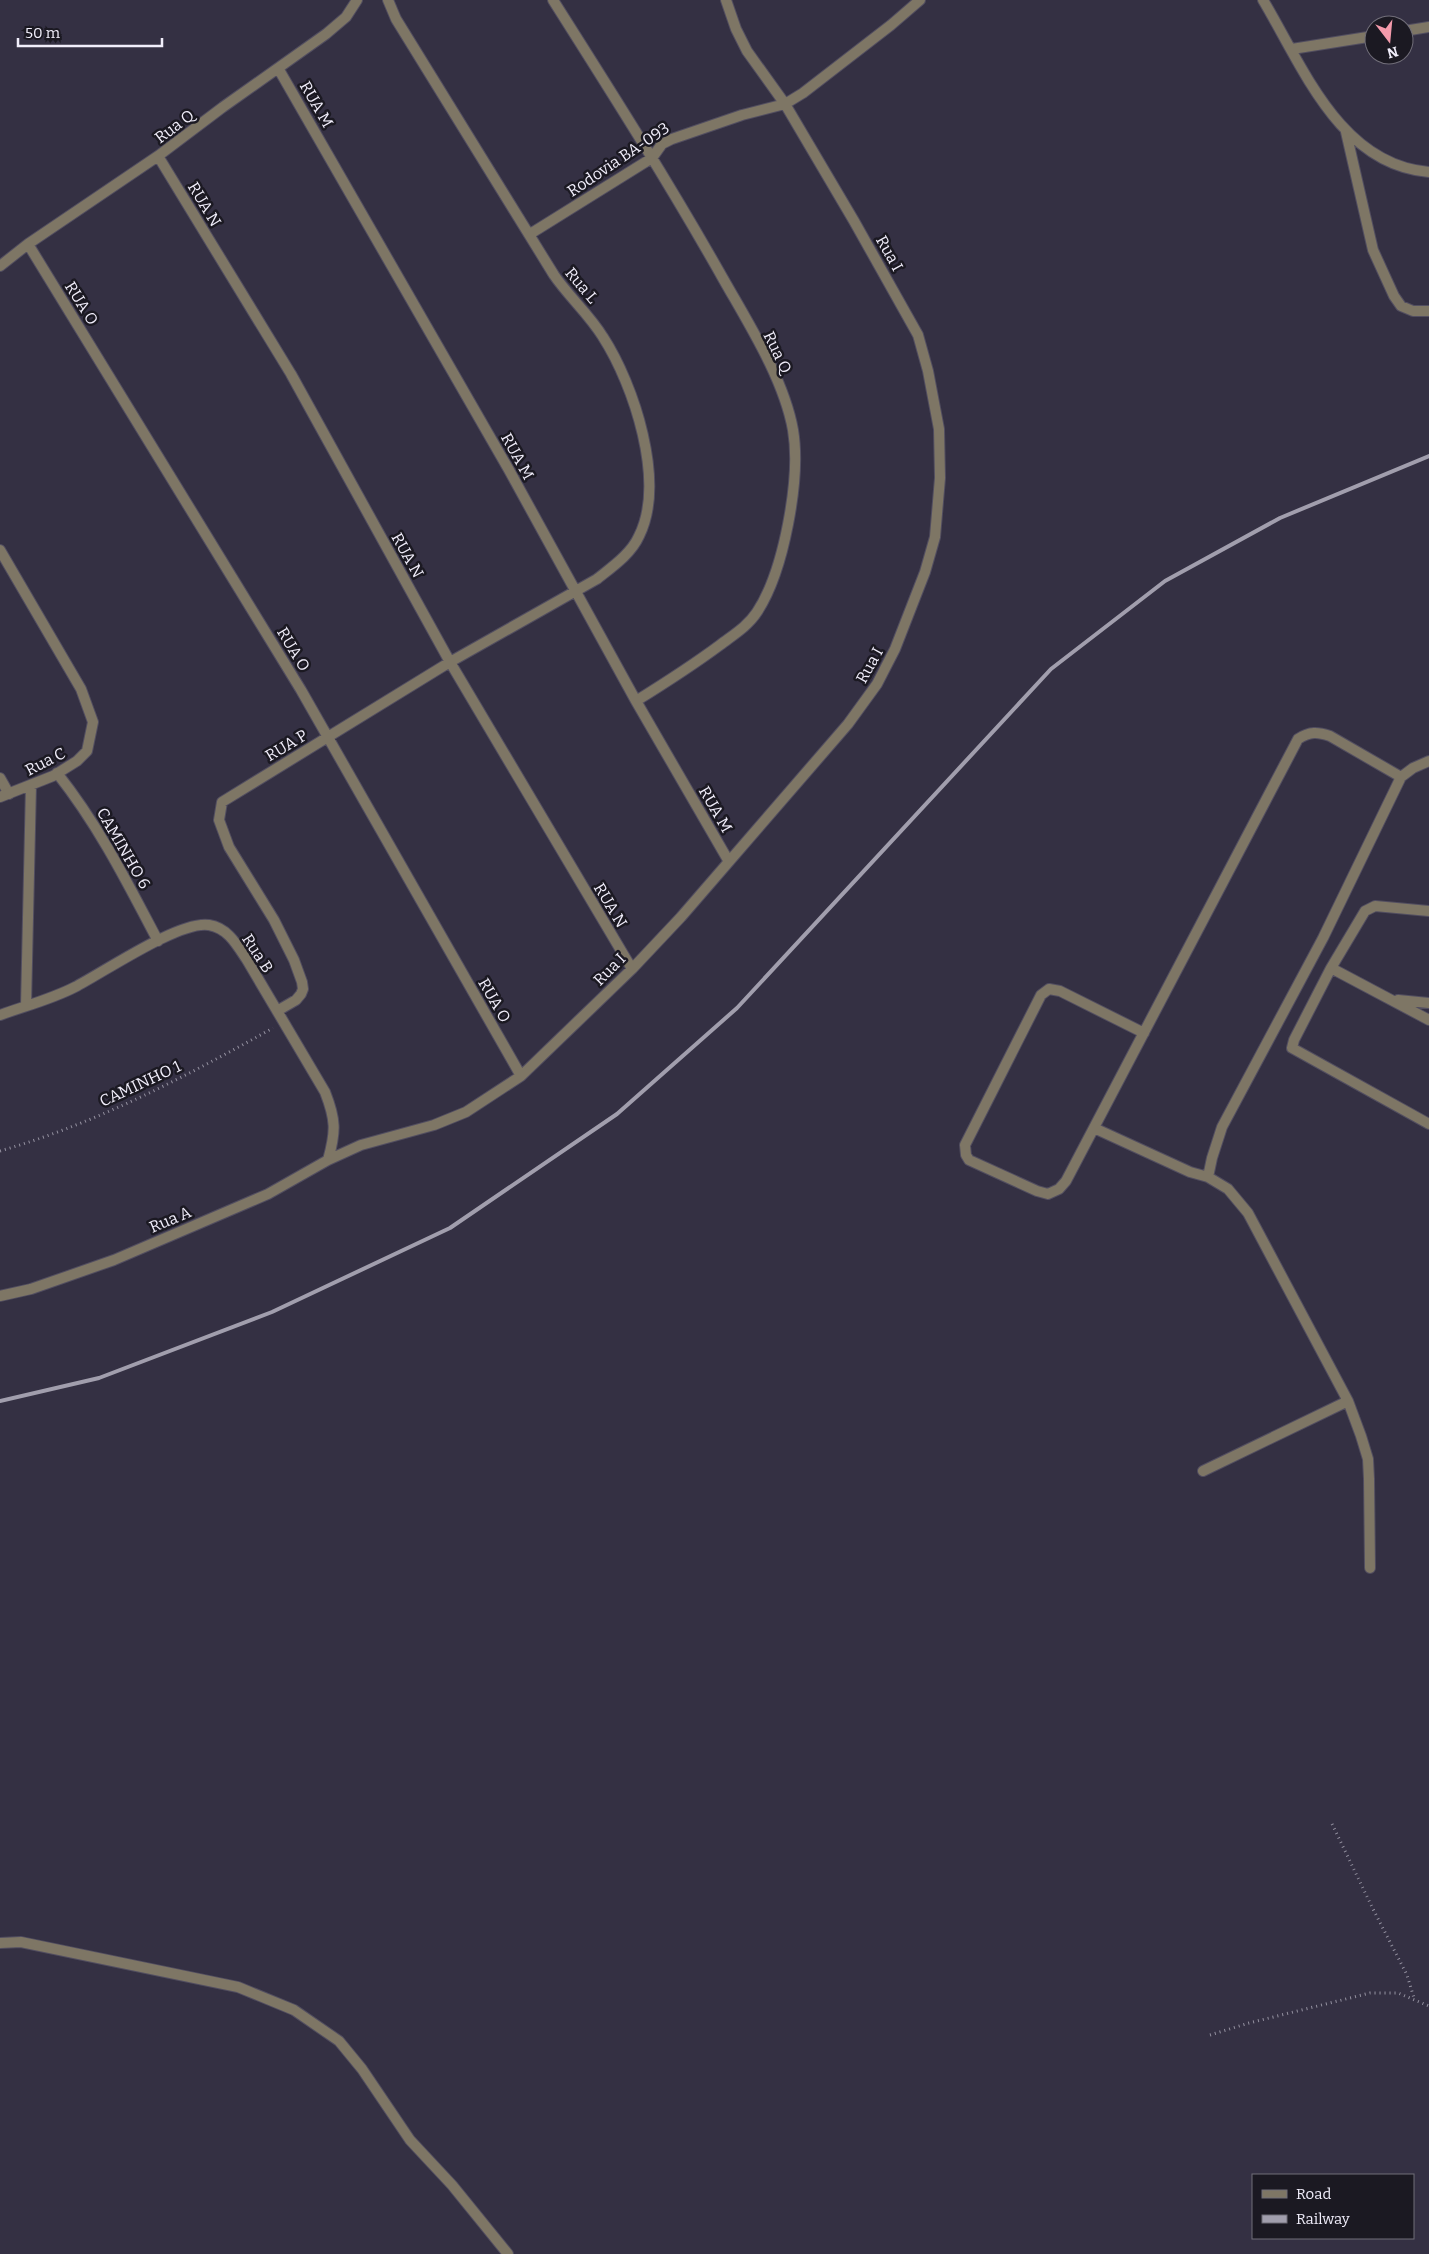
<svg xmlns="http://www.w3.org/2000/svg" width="1429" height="2254" viewBox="0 0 1429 2254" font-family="Bitter,serif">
	<rect width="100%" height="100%" fill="#343043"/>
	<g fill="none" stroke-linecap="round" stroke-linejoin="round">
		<defs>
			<path id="lane" d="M0 778 9 794"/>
			<path id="street" d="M553 0C612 93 671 186 725 282 750 326 784 380 793 430 801 478 784 571 757 612 748 626 733 635 720 645 693 665 665 683 636 701
				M1263 0C1303 67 1340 165 1429 172
				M1404 31 1429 27
				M1292 49 1374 36
				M278 68 509 470 636 701 728 860
				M1346 132 1373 250 1394 296 1401 306 1413 311H1429
				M158 156 291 374 450 662 632 969
				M530 234 652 158 662 144 672 139 742 115 785 104 803 93 891 25 920 0
				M28 244 301 690 521 1076
				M0 266 28 244 158 156 223 107 326 34 346 17 357 0
				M0 550 81 689 93 722 87 751 77 761 53 776 0 797
				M57 773C99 826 127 882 158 941
				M1429 911 1375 906 1365 911 1331 968 1294 1040 1292 1048 1429 1124
				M1331 968 1429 1020
				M1398 1000 1429 1003
				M26 1006 31 785
				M277 1011 296 1000 301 994 303 989 302 982 294 960 274 920 229 847 219 820 222 802 450 662 597 579C612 567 631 554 639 536 666 482 634 385 603 337 589 314 569 297 554 275L396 19 388 0
				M0 1015C25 1006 52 999 75 987 104 972 180 920 209 925 228 928 237 945 247 960L325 1092C336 1120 336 1131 328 1160
				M1144 1033 1060 991 1049 989 1041 995 965 1145 966 1155 969 1160 1037 1191 1048 1194 1059 1189 1066 1181 1298 739C1310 731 1318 732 1330 736L1401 777
				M1094 1128 1190 1172 1208 1177
				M0 1296 31 1289 114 1260 268 1194 328 1160 361 1145 434 1125 466 1112 521 1076 632 969 681 917 848 724 877 684 895 649 925 572 935 537 940 478 939 429 928 371 918 335 854 221 785 104 747 51 736 29 726 0
				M1203 1471 1348 1401
				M1370 1568 1369 1479 1368 1459 1361 1436 1348 1401 1248 1213 1228 1189 1208 1177 1212 1158 1222 1127 1323 938 1401 777 1413 768 1429 761
				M0 1943 21 1942 238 1987 294 2010 339 2041 362 2069 410 2140 452 2185 508 2254"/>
		</defs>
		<use href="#lane" stroke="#524e60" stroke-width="12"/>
		<use href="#street" stroke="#524e60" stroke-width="12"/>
		<path stroke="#9592a1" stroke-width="3" stroke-dasharray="1 4" stroke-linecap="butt" d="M0 1151C97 1123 185 1077 273 1028
			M1332 1824 1373 1909 1407 1975 1414 1998
			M1210 2035 1249 2023 1370 1993H1398L1429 2006"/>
		<use href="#lane" stroke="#7e7665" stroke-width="10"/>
		<use href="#street" stroke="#7e7665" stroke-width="10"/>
		<path stroke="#a19ead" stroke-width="4" d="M0 1401 99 1378 272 1312 450 1228 617 1114 737 1008 1051 669 1165 581 1280 518 1429 456"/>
	</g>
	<g text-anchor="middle" stroke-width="5" stroke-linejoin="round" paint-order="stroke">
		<g font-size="16" fill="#f1eefb" stroke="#1b1922">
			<text transform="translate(317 104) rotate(60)" y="6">RUA M</text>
			<text transform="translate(174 126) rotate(-37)" y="6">Rua Q</text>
			<text transform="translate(618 159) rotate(-34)" y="6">Rodovia BA-093</text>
			<text transform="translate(205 204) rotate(59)" y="6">RUA N</text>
			<text transform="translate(890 253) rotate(61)" y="6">Rua I</text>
			<text transform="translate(582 285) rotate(50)" y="6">Rua L</text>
			<text transform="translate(82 303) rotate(58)" y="6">RUA O</text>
			<text transform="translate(778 352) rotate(64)" y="6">Rua Q</text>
			<text transform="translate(518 456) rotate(61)" y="6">RUA M</text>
			<text transform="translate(408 555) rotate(61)" y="6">RUA N</text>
			<text transform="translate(294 649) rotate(59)" y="6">RUA O</text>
			<text transform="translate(869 665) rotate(-61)" y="6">Rua I</text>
			<text transform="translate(286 745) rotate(-31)" y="6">RUA P</text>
			<text transform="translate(45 761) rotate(-27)" y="6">Rua C</text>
			<text transform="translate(716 809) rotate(60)" y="6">RUA M</text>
			<text transform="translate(124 848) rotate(60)" y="6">CAMINHO 6</text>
			<text transform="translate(611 905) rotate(59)" y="6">RUA N</text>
			<text transform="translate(258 953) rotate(57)" y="6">Rua B</text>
			<text transform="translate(609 969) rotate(-45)" y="6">Rua I</text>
			<text transform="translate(495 1000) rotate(60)" y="6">RUA O</text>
			<text transform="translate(140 1083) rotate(-25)" y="6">CAMINHO 1</text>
			<text transform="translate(170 1219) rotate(-23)" y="6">Rua A</text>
		</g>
	</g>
	<rect x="1252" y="2174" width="162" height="65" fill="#1b1922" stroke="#716e79"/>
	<rect x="1262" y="2190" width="25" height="8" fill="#7e7665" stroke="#716e79"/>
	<text x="1296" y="2199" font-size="15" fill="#f1eefb">Road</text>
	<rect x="1262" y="2215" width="25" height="8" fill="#a19ead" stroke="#716e79"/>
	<text x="1296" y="2224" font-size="15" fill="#f1eefb">Railway</text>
	<g transform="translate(1389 40) rotate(164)"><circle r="24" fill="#1b1922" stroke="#716e79"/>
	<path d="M0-4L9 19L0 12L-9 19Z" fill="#f39aab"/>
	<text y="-8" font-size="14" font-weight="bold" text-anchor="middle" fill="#f1eefb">N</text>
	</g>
	<path d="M18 38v8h144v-8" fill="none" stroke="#f1eefb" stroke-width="2.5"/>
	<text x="25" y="38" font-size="15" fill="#f1eefb" stroke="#1b1922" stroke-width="4" paint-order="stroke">50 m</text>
</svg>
